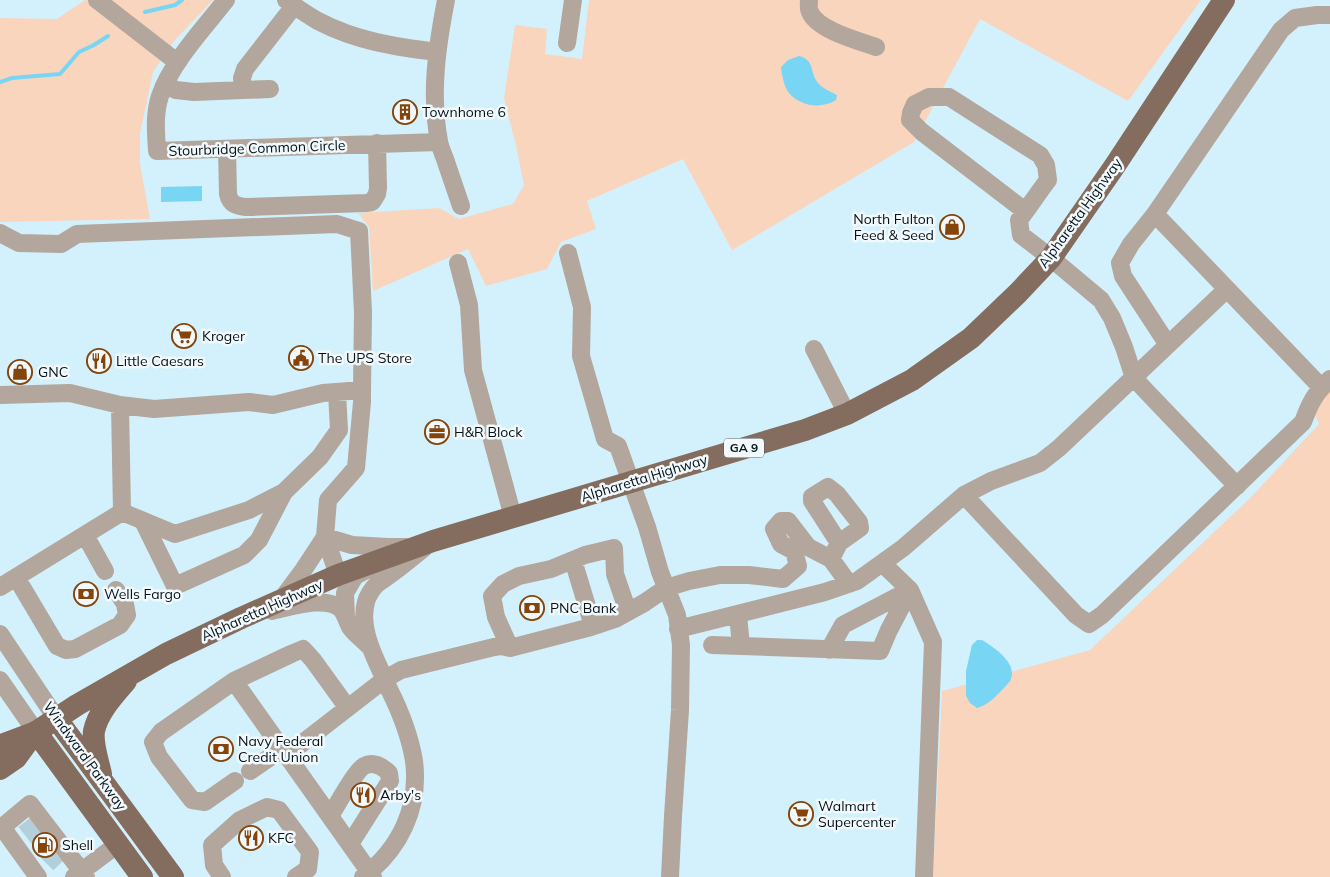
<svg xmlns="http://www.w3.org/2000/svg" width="1330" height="877" viewBox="0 0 1330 877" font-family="Mulish,sans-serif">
	<rect width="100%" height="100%" fill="#d2f1fc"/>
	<path fill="#f9d5bd" d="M85 0H213L174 41 153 72 140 134V164L150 219 0 222V18L57 19Z
		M589 0H1201L1128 101 980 19 914 142 732 250 683 159 587 201 596 229 561 242 547 269 486 286 468 249 373 291 369 227 358 213 439 208 459 219 513 204 524 185 517 150 504 98 515 25 547 29 545 54 582 59Z
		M1330 391V877H933L942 691 1090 650 1252 496 1319 424 1312 408Z"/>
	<path fill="#79d5f4" d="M799 56C816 60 809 74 819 84 824 89 831 92 837 95L836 100C822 109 801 107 789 93 784 87 782 75 781 67L788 60Z
		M202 186V201L161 202V187Z
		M977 640H982C995 648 1019 664 1010 681 1007 685 1003 689 999 693 992 700 987 705 977 708L970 703 966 696V671L972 645Z"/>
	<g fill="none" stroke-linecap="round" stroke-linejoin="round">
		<path stroke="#79d5f4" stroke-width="4" d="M145 12 175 5 182 0
			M0 82 12 78 60 74 79 52 94 45 108 36"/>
		<path stroke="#b3d0da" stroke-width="18" stroke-dasharray="18 9" stroke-linecap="butt" d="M24 834 38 823
			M35 848 49 837
			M47 864 60 851"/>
		<path stroke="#b3a69d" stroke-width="18" d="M97 0 177 62
			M226 0C204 28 171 63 160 96 154 114 156 133 157 151L439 142
			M286 0C296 7 307 15 318 21 356 41 396 47 437 52
			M446 0C437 46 430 94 439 141 440 148 444 155 446 162 451 177 456 191 461 206
			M809 0C809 4 808 9 810 12 817 30 859 41 876 47
			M567 43 573 0
			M165 85 176 90 194 92 270 89
			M243 90 242 78 245 69 294 6
			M227 149 228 194C230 204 236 206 246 207L366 203 372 202 377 194 378 188 377 143
			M1025 211 922 132 910 120 911 113 915 104 929 97H949L1040 155 1046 165 1048 180C1038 193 1029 207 1019 220L1021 235 1051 258 1101 300 1112 318 1124 347 1134 378 1147 392 1237 486
			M1155 214 1321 387
			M0 233 19 243 61 244 77 234 337 224 359 231 363 312 362 390
			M568 253 582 307 581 356 605 439 618 446 647 527 660 572 677 615 681 645 680 710 673 816 670 877
			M458 263 469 305 473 370 513 517
			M1168 345 1123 276 1120 263 1131 244 1155 214 1281 30 1295 18 1317 15H1330
			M814 349 847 414
			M0 395 70 393 120 405 154 409 249 402 273 405 323 393 362 390V402L356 468 328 500 325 537 338 575
			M120 405 122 512
			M964 495 1076 615 1089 624 1102 615 1303 422C1310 403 1315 393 1330 379
			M143 521 175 586 244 555 259 540 284 492
			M85 535 105 571
			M325 537 352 545 388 547H406
			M831 559 839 543 860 528 859 522 837 494 828 487 812 497V501L839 543
			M573 560 593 626
			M16 577 57 646 66 650 75 649 120 625 127 615 125 604 116 590
			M0 587 122 512 175 534 249 510 284 492 320 457 339 430 337 392
			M281 600 304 569 325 537
			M272 611C290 607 326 595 341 609 345 614 347 621 350 627 355 634 363 640 370 647
			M628 612 615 574 614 548 585 555 551 569 519 576 503 584 492 596 496 617 510 648 591 627 615 619 644 603 666 588 689 581 720 575H749L783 579 798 566 794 551 781 544 774 529 781 521H788L808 547 831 559 849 584
			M738 615 741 646
			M346 618 345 593 355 576 370 568
			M678 629 825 592 857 581 903 548 964 495 991 481 1040 463 1059 448 1227 289
			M0 634 56 718
			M712 645 880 651 889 630 910 590 882 563
			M829 650 843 625 910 590 933 642 924 877
			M0 680 36 732
			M234 681 373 877
			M287 755 385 679 401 670 494 647 501 646 510 648
			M250 771 282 749
			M235 781 205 802 192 800 159 757 153 742 161 732 234 681 291 654 303 649 313 660 347 707
			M330 816C336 807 356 770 364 766 373 761 382 766 389 773L390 781 350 844
			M2 827 38 877
			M0 829 30 804 86 877
			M74 877 118 844
			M222 877 214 865 212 845 240 820 267 807 279 810 310 852 308 869 296 877
			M363 877C400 849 420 807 414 761 410 736 400 711 389 689 378 663 358 631 366 602 367 597 372 589 376 585 380 581 386 578 391 574 402 566 413 557 424 548"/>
		<path stroke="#846d5e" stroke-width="22" d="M56 718 173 877
			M36 732 142 877
			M0 747 4 744 36 732 77 705 166 654 241 618 338 575 433 541 805 430 847 414 912 380 971 338 1018 293 1051 258 1114 167 1224 0
			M0 769 16 758 35 732
			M101 774C98 760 92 744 94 731 98 712 114 695 126 681"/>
	</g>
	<defs>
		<symbol id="building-ring" viewBox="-11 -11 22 22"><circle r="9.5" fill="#f2f9fc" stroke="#84440a" stroke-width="1.5"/><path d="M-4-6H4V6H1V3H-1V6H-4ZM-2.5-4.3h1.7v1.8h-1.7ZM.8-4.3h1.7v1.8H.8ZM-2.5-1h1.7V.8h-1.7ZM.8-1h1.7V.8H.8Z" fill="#84440a"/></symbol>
		<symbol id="shop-ring" viewBox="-11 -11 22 22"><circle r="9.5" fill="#f2f9fc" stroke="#84440a" stroke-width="1.5"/><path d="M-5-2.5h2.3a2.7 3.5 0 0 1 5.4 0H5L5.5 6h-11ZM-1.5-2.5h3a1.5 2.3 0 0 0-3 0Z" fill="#84440a"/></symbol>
		<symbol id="supermarket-ring" viewBox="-11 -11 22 22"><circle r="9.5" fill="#f2f9fc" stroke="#84440a" stroke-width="1.5"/><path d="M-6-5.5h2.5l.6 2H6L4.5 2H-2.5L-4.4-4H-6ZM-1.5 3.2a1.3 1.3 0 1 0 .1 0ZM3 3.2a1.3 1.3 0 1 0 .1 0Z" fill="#84440a"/></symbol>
		<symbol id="civic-ring" viewBox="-11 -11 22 22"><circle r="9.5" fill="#f2f9fc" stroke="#84440a" stroke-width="1.5"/><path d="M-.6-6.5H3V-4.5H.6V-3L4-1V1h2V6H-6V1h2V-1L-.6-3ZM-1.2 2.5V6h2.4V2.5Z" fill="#84440a"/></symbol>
		<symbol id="restaurant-ring" viewBox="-11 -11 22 22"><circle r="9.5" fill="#f2f9fc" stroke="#84440a" stroke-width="1.5"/><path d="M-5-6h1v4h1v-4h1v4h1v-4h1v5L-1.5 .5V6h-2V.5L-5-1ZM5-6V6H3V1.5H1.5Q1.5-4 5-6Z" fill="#84440a"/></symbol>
		<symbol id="office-ring" viewBox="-11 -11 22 22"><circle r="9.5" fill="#f2f9fc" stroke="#84440a" stroke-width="1.5"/><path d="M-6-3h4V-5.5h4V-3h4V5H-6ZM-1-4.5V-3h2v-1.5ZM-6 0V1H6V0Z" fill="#84440a"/></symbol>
		<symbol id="bank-ring" viewBox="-11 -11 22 22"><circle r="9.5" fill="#f2f9fc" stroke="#84440a" stroke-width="1.5"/><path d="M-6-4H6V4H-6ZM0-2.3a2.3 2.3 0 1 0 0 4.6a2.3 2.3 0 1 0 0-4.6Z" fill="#84440a"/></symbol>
		<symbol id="fuel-ring" viewBox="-11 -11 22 22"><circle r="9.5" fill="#f2f9fc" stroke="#84440a" stroke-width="1.5"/><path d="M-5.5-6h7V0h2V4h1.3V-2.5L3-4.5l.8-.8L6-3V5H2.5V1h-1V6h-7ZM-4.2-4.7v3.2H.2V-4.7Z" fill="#84440a"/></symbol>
	</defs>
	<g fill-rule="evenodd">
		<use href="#building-ring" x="391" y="98" width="28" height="28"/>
		<use href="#shop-ring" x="938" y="213" width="28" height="28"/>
		<use href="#supermarket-ring" x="170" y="322" width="28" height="28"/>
		<use href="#civic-ring" x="287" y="344" width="28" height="28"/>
		<use href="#restaurant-ring" x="85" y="347" width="28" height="28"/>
		<use href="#shop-ring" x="6" y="358" width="28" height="28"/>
		<use href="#office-ring" x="423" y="418" width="28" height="28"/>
		<use href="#bank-ring" x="72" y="580" width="28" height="28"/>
		<use href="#bank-ring" x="518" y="594" width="28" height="28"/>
		<use href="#bank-ring" x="207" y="735" width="28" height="28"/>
		<use href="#restaurant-ring" x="349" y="781" width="28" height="28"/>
		<use href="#supermarket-ring" x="787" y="800" width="28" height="28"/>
		<use href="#restaurant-ring" x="237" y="824" width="28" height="28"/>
		<use href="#fuel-ring" x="31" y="831" width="28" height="28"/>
	</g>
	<g text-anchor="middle" stroke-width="5" stroke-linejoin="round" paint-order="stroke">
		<rect fill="#f2f9fc" stroke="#4c575c" stroke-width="1" x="724" y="438.5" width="40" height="19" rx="4"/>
		<g font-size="12" font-weight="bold" fill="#051217">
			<text x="744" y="452">GA 9</text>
		</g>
		<g font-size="14" fill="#051217" stroke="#f2f9fc" text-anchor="start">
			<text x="422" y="117">Townhome 6</text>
			<text x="934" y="224" text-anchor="end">North Fulton<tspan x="934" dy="16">Feed &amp; Seed</tspan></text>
			<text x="202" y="341">Kroger</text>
			<text x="318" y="363">The UPS Store</text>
			<text x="116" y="366">Little Caesars</text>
			<text x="38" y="377">GNC</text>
			<text x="454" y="437">H&amp;R Block</text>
			<text x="104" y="599">Wells Fargo</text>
			<text x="550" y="613">PNC Bank</text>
			<text x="238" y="746">Navy Federal<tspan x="238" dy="16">Credit Union</tspan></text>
			<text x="380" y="800">Arby's</text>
			<text x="818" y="811">Walmart<tspan x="818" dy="16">Supercenter</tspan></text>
			<text x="268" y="843">KFC</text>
			<text x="62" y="850">Shell</text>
		</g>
		<g font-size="14" fill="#051217" stroke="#f2f9fc">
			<text transform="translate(257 148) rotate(-2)" y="5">Stourbridge Common Circle</text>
			<text transform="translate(1080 213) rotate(-54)" y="5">Alpharetta Highway</text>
			<text transform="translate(644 478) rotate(-17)" y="5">Alpharetta Highway</text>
			<text transform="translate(262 610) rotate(-24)" y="5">Alpharetta Highway</text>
			<text transform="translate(85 756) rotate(54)" y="5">Windward Parkway</text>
		</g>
	</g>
</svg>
